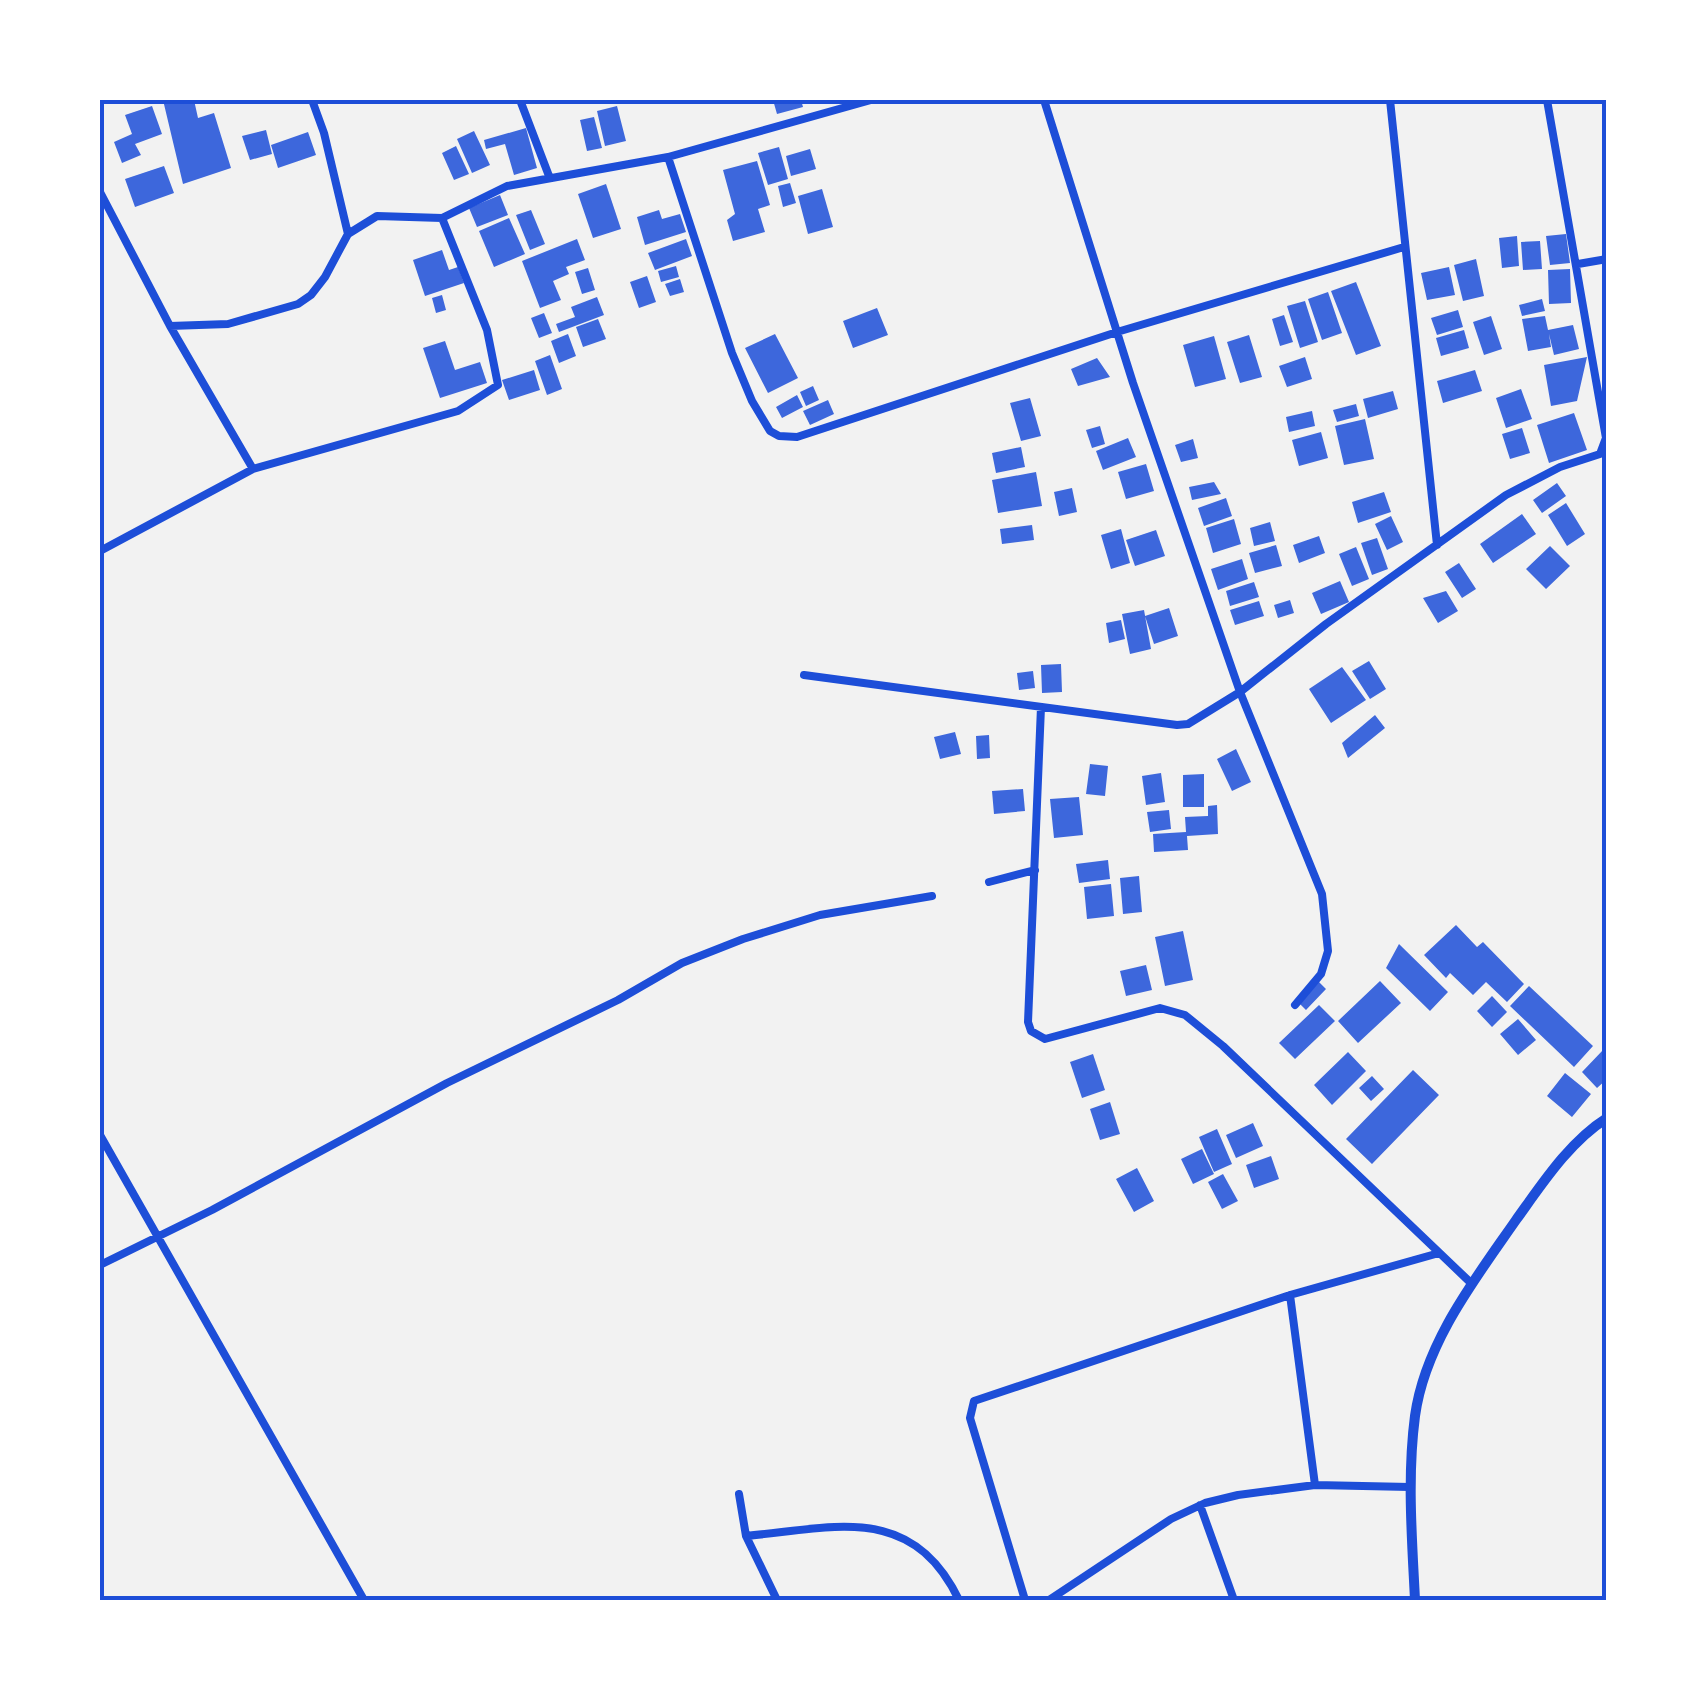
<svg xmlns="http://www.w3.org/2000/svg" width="1707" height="1700" viewBox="0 0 1707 1700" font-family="Cabin,sans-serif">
	<rect width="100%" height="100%" fill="#f2f2f2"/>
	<path fill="#3d67dc" d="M163 100H194L198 118 214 113 231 168 183 184Z
		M773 100H801L803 107 777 114Z
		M152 106 162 134 135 144 141 155 122 163 114 142 132 134 125 115Z
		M617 106 626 141 605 146 597 111Z
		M594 117 602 148 587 151 580 120Z
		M526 128 537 168 514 175 505 144 486 149 484 140Z
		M266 130 272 154 250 160 242 136Z
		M474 131 490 165 472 173 457 139Z
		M308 132 316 155 278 168 271 145Z
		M456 146 469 174 454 180 442 153Z
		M779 147 788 179 768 185 758 153Z
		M810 149 816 169 791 176 786 156Z
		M757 161 770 205 758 209 765 232 733 241 727 220 735 214 723 170Z
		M164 166 174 193 135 207 125 179Z
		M790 183 796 203 783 207 778 186Z
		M606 184 621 229 593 238 578 194Z
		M822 189 833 227 808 234 798 196Z
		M500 195 508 215 477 227 469 208Z
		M531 210 545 244 530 250 516 215Z
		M659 210 662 219 680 214 686 232 645 245 637 217Z
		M509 218 525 254 494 267 479 231Z
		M1566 234 1570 263 1550 265 1546 236Z
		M1517 236 1519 266 1502 268 1499 238Z
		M577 239 585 260 566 267 569 274 553 281 561 300 540 308 522 261Z
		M686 239 692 256 655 270 648 253Z
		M1540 241 1542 269 1523 270 1521 242Z
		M442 250 449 270 458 267 464 283 425 296 413 260Z
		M1476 259 1484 296 1463 301 1454 265Z
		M676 266 679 277 661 282 658 271Z
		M1449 267 1455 295 1427 300 1421 273Z
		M588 268 595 290 582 294 575 272Z
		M1570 269 1571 303 1549 304 1548 270Z
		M647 276 656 302 639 308 630 282Z
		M680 279 684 292 670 296 665 284Z
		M1356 282 1381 346 1356 355 1331 291Z
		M1328 292 1342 333 1322 340 1308 299Z
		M442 295 446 310 436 313 432 298Z
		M597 297 604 315 559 332 556 324 575 317 571 307Z
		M1542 299 1545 311 1522 316 1519 305Z
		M1305 301 1318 342 1300 348 1287 306Z
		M877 308 888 335 853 348 843 321Z
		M1458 310 1463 327 1437 335 1431 318Z
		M544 313 552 333 539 338 531 318Z
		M1284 315 1293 342 1280 346 1272 319Z
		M1491 316 1502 349 1484 355 1473 322Z
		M1545 316 1548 330 1573 325 1579 349 1554 355 1549 334 1551 347 1528 351 1522 319Z
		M598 319 606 339 583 347 576 327Z
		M1464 330 1469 348 1441 356 1436 338Z
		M568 334 576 356 559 363 551 341Z
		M775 334 798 378 768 393 745 348Z
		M1249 335 1262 377 1240 383 1227 342Z
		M1214 336 1226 379 1195 387 1183 345Z
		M445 341 455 370 480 362 487 383 440 398 423 348Z
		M550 355 562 389 547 395 535 361Z
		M1305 357 1312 379 1287 387 1279 366Z
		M1587 357 1577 401 1551 406 1544 365Z
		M1097 358 1110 377 1078 386 1071 369Z
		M534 370 540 390 509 400 502 380Z
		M1475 370 1482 391 1443 403 1437 381Z
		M813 386 819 400 806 406 800 392Z
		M1521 389 1532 419 1506 428 1496 398Z
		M1393 391 1398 409 1368 418 1363 399Z
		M797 395 803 407 782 418 776 407Z
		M1030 398 1041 436 1021 441 1010 403Z
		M828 400 834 414 810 425 803 411Z
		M1356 404 1359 416 1337 422 1333 410Z
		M1312 411 1315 426 1289 432 1286 417Z
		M1574 413 1587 450 1549 463 1537 425Z
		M1365 419 1374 459 1344 465 1335 426Z
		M1100 426 1105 444 1092 448 1086 430Z
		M1522 428 1530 453 1510 459 1502 434Z
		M1321 432 1328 458 1299 466 1292 440Z
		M1128 438 1136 457 1103 470 1096 451Z
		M1193 439 1198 458 1181 462 1175 445Z
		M1021 447 1025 467 996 473 992 453Z
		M1146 464 1154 491 1126 499 1118 472Z
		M1036 472 1042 506 998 513 992 480Z
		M1214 482 1221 494 1192 500 1189 487Z
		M1557 483 1566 496 1542 513 1533 500Z
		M1072 488 1077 512 1059 516 1054 492Z
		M1384 492 1391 512 1358 523 1352 502Z
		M1226 498 1232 516 1204 526 1198 508Z
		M1566 503 1585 534 1567 546 1548 515Z
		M1522 514 1536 534 1493 563 1480 544Z
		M1391 516 1403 542 1387 550 1375 524Z
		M1234 519 1241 544 1213 553 1206 528Z
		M1270 522 1275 541 1254 546 1250 528Z
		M1032 525 1034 540 1002 544 1000 529Z
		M1121 529 1130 563 1111 569 1101 535Z
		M1156 530 1165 556 1135 566 1126 540Z
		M1319 536 1325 553 1299 563 1293 545Z
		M1377 538 1388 569 1372 575 1361 543Z
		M1276 545 1282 566 1255 573 1249 553Z
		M1550 546 1570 566 1546 589 1526 569Z
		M1356 547 1369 579 1352 586 1339 554Z
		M1242 559 1248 579 1218 590 1211 569Z
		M1459 563 1476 589 1462 598 1445 572Z
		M1340 581 1349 602 1321 614 1312 593Z
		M1254 582 1259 597 1230 606 1226 591Z
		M1446 591 1458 611 1438 623 1423 598Z
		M1290 600 1294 613 1278 618 1274 605Z
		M1259 601 1264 616 1235 625 1230 610Z
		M1169 608 1178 636 1154 644 1145 616Z
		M1144 610 1151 649 1130 654 1122 614Z
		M1121 620 1125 639 1109 643 1106 623Z
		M1369 661 1386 689 1370 699 1352 671Z
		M1061 664 1062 692 1042 693 1041 665Z
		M1342 667 1366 700 1331 723 1309 689Z
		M1033 671 1035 688 1019 690 1017 673Z
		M1375 715 1385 728 1348 758 1342 743Z
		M955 732 961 754 940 759 934 737Z
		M989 735 990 758 977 759 976 736Z
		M1236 749 1251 782 1232 791 1217 759Z
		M1090 764 1108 766 1105 796 1086 794Z
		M1161 773 1165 802 1146 805 1142 776Z
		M1204 774V807H1183V775Z
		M1023 789 1025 811 994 814 992 791Z
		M1079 797 1083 835 1054 838 1050 799Z
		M1217 805 1218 834 1187 836 1188 850 1154 852 1153 834 1186 832 1185 817 1208 816V806Z
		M1169 810 1171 829 1150 832 1147 812Z
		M1108 860 1110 879 1079 883 1076 864Z
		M1139 876 1142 912 1123 914 1120 878Z
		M1111 884 1114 916 1087 919 1084 887Z
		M1456 925 1477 947 1483 942 1524 984 1507 1002 1486 982 1473 995 1450 973 1446 978 1424 955Z
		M1183 931 1193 980 1165 986 1155 937Z
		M1399 944 1448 992 1430 1011 1386 968Z
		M1146 965 1152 990 1126 996 1120 971Z
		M1316 979 1326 989 1306 1010 1296 1000Z
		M1380 981 1401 1003 1358 1043 1338 1021Z
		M1529 986 1593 1046 1574 1067 1510 1006Z
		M1492 996 1507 1012 1492 1027 1477 1011Z
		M1319 1005 1335 1021 1295 1059 1279 1043Z
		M1518 1019 1536 1040 1518 1055 1500 1034Z
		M1603 1050 1607 1054V1079L1597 1088 1582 1072Z
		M1348 1052 1366 1071 1332 1105 1314 1085Z
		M1093 1054 1105 1090 1082 1098 1070 1062Z
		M1413 1070 1439 1095 1372 1164 1346 1139Z
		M1565 1073 1591 1094 1572 1117 1547 1096Z
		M1372 1076 1384 1089 1371 1101 1359 1088Z
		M1110 1102 1120 1134 1100 1140 1090 1109Z
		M1253 1123 1263 1146 1236 1158 1226 1135Z
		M1217 1129 1232 1164 1214 1172 1199 1137Z
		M1202 1149 1214 1174 1193 1184 1181 1159Z
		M1271 1156 1279 1179 1254 1188 1246 1165Z
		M1137 1168 1154 1201 1134 1212 1116 1179Z
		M1223 1174 1238 1201 1222 1209 1208 1182Z"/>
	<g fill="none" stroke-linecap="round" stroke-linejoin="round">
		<path stroke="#1d4ed8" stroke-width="8" d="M312 100 324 133 348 234
			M520 100 549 176
			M1044 100 1133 383 1240 692 1322 894 1328 951 1321 974 1295 1005
			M1390 100 1437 545
			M668 157 732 353 752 401 770 431 779 436 797 437 1117 332 1404 247
			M100 192 170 326 228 324 298 304 311 295 325 277 348 234 377 216 442 218 507 186 668 157 871 100
			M1578 264 1607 259
			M170 326 253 469
			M100 551 253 469 458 411 498 385 487 330 442 218
			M804 675 1177 725 1188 724 1240 692 1326 624 1506 495 1560 467 1600 454 1606 438 1547 100
			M1041 707 1028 1022 1031 1031 1045 1039 1160 1008 1185 1015 1223 1046 1472 1284
			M989 882 1035 870
			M100 1135 364 1600
			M100 1265 212 1210 447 1083 618 1000 682 963 743 939 820 915 932 896
			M1290 1295 1315 1485
			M739 1494 746 1536 777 1600
			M1200 1505 1234 1600
			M746 1536C834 1528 912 1502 959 1600
			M1025 1600 970 1418 974 1401 1290 1295 1439 1253
			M1049 1600 1171 1519 1205 1503 1238 1495 1315 1485 1410 1487"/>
		<path stroke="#1d4ed8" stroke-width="10" d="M1415 1600C1412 1539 1407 1477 1415 1416 1425 1343 1475 1279 1516 1220 1542 1184 1569 1142 1607 1118"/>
	</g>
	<rect width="1707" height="1700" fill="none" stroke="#ffffff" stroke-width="205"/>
	<rect x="102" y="102" width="1502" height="1496" fill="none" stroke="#1d4ed8" stroke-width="4"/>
</svg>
